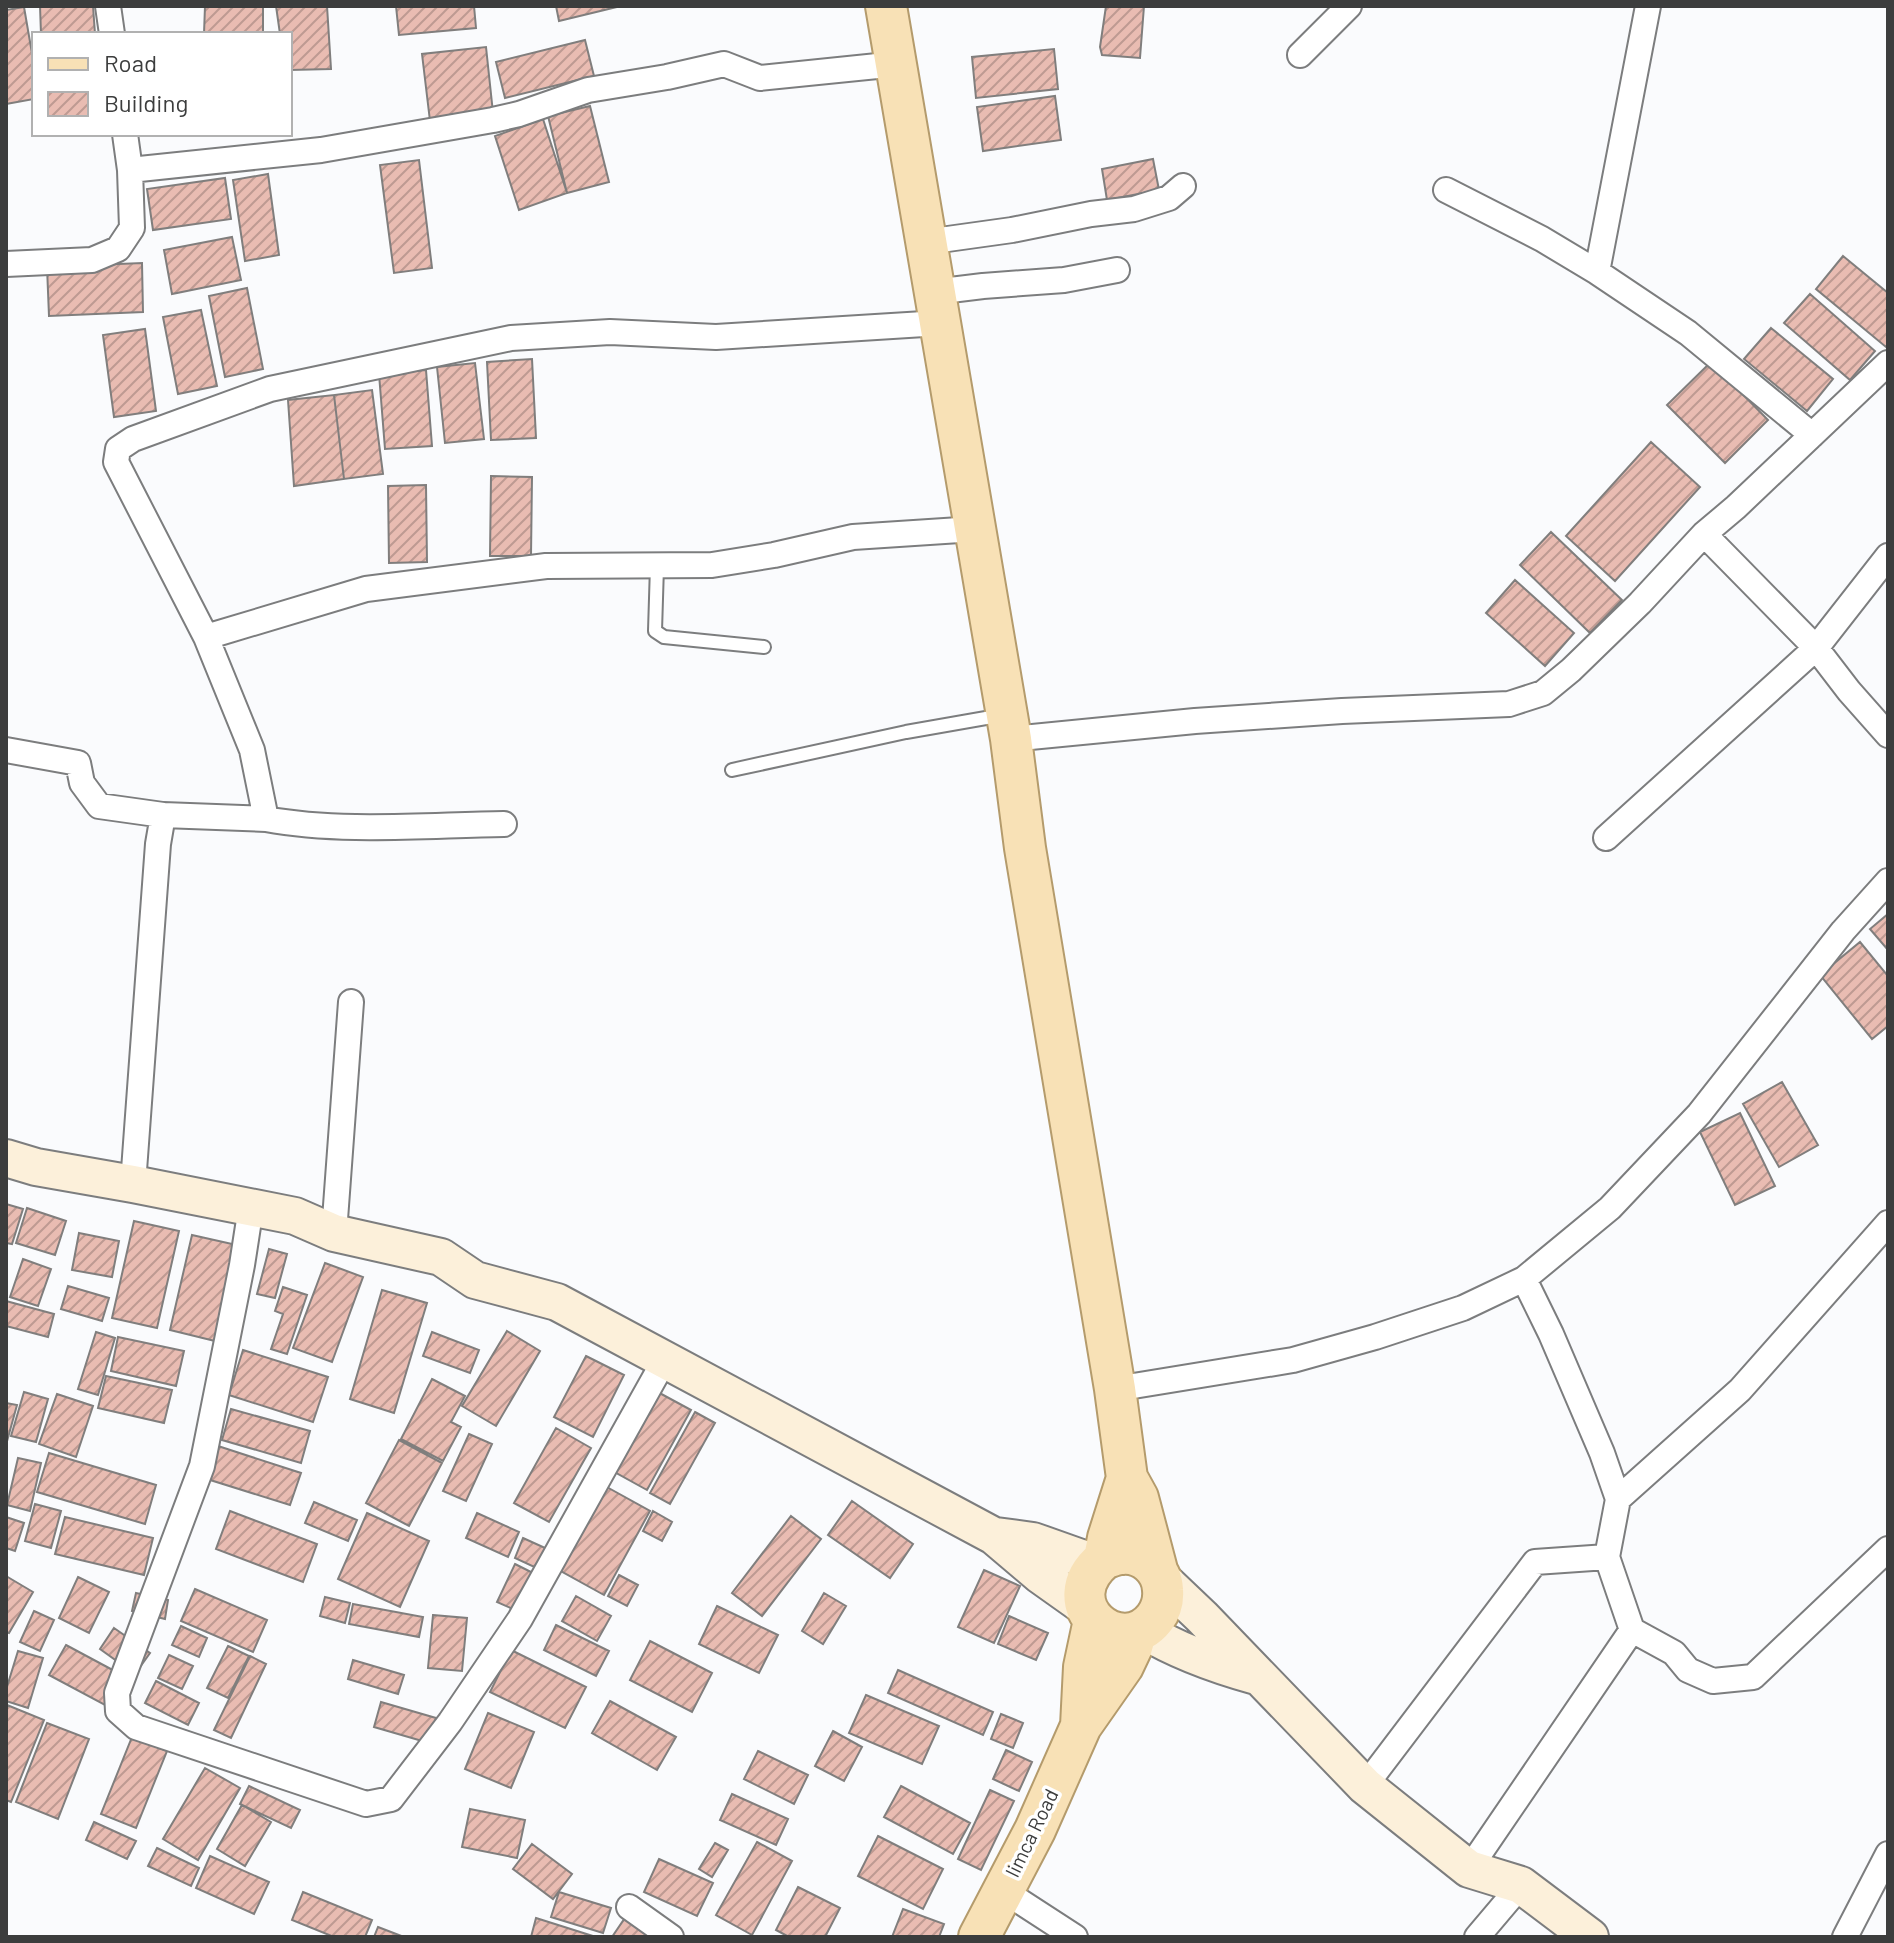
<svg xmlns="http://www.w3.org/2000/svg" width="1894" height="1943" viewBox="0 0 1894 1943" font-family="Barlow,sans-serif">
	<defs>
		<pattern id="building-hatch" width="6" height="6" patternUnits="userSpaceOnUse" patternTransform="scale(2)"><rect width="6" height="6" fill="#e9bcb2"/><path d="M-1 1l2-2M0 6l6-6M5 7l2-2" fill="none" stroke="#be9a92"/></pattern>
	</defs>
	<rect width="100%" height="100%" fill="#fafbfd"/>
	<path fill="url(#building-hatch)" stroke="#807e7d" stroke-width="2" d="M40 6H93L95 34H41Z
		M205 6H263V34H204Z
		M276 6H327L331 69 290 70V34H280Z
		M396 6H474L476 28 399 35Z
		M556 6H621L559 21Z
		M1106 6H1144L1140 58 1102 55 1100 47Z
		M24 7 34 65V99L6 104V10Z
		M585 40 594 76 505 98 496 62Z
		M486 47 493 113 430 121 422 54Z
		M1054 49 1058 89 976 98 972 57Z
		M1055 96 1061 140 983 151 977 107Z
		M590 106 609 182 567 193 548 116Z
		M543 119 567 193 519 210 495 136Z
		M1153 159 1159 190 1107 200 1102 169Z
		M419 160 432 268 394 273 380 165Z
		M268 174 279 255 245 261 233 180Z
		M225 178 231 219 153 230 147 189Z
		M232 237 241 280 172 294 164 250Z
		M1843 256 1888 293V345L1886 347 1816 289Z
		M142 263 143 312 49 316 47 267Z
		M247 288 263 369 225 377 209 296Z
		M1810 294 1875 351 1850 380 1784 323Z
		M201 310 217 386 178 394 163 317Z
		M1771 328 1833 379 1807 411 1744 359Z
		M145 329 156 411 114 417 103 335Z
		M532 359 536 438 491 440 487 362Z
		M1711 362 1768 420 1725 463 1667 405Z
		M475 363 484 439 445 443 437 367Z
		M426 370 432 446 385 449 379 374Z
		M372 390 383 474 344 479 334 395Z
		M334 395 344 479 294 486 288 400Z
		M1651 442 1700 487 1615 581 1566 536Z
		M491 476 532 477 531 556H490Z
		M426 485 427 562 389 563 388 486Z
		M1551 532 1622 600 1590 633 1520 565Z
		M1515 580 1574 633 1545 666 1486 613Z
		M1888 914V950L1870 929Z
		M1860 942 1888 976V1026L1872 1039 1820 975Z
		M1782 1082 1818 1145 1779 1167 1743 1104Z
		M1740 1113 1775 1186 1735 1205 1700 1132Z
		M6 1204 23 1209 12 1244 6 1243Z
		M27 1208 66 1221 55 1255 16 1243Z
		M134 1221 179 1231 157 1328 112 1318Z
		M79 1233 119 1241 112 1277 72 1270Z
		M192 1235 241 1246 219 1342 170 1330Z
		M269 1249 287 1254 275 1298 257 1294Z
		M23 1259 51 1269 38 1306 10 1297Z
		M325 1263 363 1277 332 1362 293 1348Z
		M68 1286 109 1298 102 1321 61 1309Z
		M283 1287 307 1295 287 1354 271 1349 283 1314 275 1311Z
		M382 1290 427 1303 394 1413 350 1399Z
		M6 1301 54 1314 48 1337 6 1326Z
		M507 1331 540 1351 496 1426 462 1406Z
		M96 1332 115 1338 98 1395 78 1389Z
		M432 1332 479 1350 470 1373 423 1356Z
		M118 1337 184 1351 176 1386 111 1371Z
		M243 1350 328 1377 313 1422 229 1395Z
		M586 1356 624 1375 593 1437 554 1417Z
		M106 1376 172 1390 164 1423 98 1408Z
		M432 1379 465 1396 451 1422 461 1427 443 1461 401 1439Z
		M654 1390 691 1410 647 1490 611 1470Z
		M24 1392 48 1399 36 1442 11 1436Z
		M57 1394 93 1406 76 1457 39 1444Z
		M6 1403 17 1405 6 1445Z
		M231 1409 310 1431 301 1463 222 1440Z
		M695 1412 715 1423 670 1504 650 1493Z
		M556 1428 591 1448 549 1522 514 1503Z
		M469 1434 492 1444 466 1501 443 1491Z
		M399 1440 442 1463 409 1526 366 1503Z
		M218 1446 301 1473 290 1505 207 1479Z
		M49 1453 156 1485 145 1524 37 1492Z
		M18 1458 41 1463 30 1511 7 1505Z
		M605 1486 650 1511 604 1595 559 1570Z
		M852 1501 913 1544 890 1578 828 1535Z
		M314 1502 357 1520 348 1541 305 1523Z
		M35 1504 61 1511 51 1548 25 1541Z
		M230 1511 317 1544 303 1582 216 1549Z
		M653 1511 672 1522 662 1541 643 1531Z
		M367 1513 429 1541 400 1607 338 1579Z
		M477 1513 519 1532 508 1557 466 1538Z
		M791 1516 821 1539 762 1616 732 1593Z
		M6 1517 24 1523 15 1551 6 1548Z
		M65 1517 153 1538 144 1575 55 1554Z
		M523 1538 554 1552 545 1572 515 1558Z
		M515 1564 539 1576 522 1613 497 1602Z
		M984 1570 1020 1586 994 1643 958 1627Z
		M619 1575 638 1585 627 1606 608 1596Z
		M6 1576 33 1592 9 1633 6 1632Z
		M78 1577 109 1592 89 1633 59 1618Z
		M195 1589 267 1620 253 1652 181 1621Z
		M136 1593 168 1600 165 1619 132 1611Z
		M824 1593 846 1606 823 1644 802 1631Z
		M576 1596 611 1616 597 1641 562 1621Z
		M325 1597 350 1603 345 1623 320 1616Z
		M353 1604 423 1617 419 1637 349 1624Z
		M717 1606 778 1635 759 1673 699 1644Z
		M34 1611 54 1620 40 1651 20 1642Z
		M433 1615 467 1618 462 1671 428 1668Z
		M1009 1616 1048 1633 1036 1660 998 1644Z
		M556 1625 609 1651 596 1676 544 1650Z
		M181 1626 207 1638 199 1657 172 1645Z
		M114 1628 150 1653 135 1674 100 1649Z
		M650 1641 712 1673 692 1712 630 1680Z
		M66 1645 122 1675 105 1705 49 1675Z
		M228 1646 249 1656 228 1698 207 1688Z
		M511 1650 586 1687 565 1728 490 1692Z
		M18 1651 43 1658 28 1708 6 1701V1690Z
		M169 1655 193 1666 182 1689 158 1678Z
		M250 1656 266 1664 231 1738 214 1730Z
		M353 1660 404 1675 398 1694 348 1679Z
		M898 1670 993 1712 983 1735 888 1693Z
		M156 1681 199 1703 188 1725 145 1703Z
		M866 1695 939 1726 922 1764 849 1733Z
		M610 1701 676 1737 657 1770 592 1733Z
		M381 1702 436 1718 429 1743 374 1727Z
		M7 1705 44 1720 11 1802 6 1800Z
		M488 1713 534 1732 511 1788 465 1769Z
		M1001 1714 1023 1723 1013 1748 991 1739Z
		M47 1723 89 1739 58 1819 16 1802Z
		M833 1731 862 1747 844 1781 815 1766Z
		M132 1737 167 1751 136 1828 101 1814Z
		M1006 1750 1032 1762 1019 1791 993 1779Z
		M758 1751 808 1775 794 1804 744 1779Z
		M205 1768 240 1788 198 1860 163 1839Z
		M249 1786 300 1810 291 1828 240 1804Z
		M901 1786 970 1823 953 1854 884 1817Z
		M990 1790 1014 1801 981 1870 958 1859Z
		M732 1794 788 1819 776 1845 720 1820Z
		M242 1805 271 1822 245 1866 217 1849Z
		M470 1809 525 1820 517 1858 462 1847Z
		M94 1822 136 1841 127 1859 86 1840Z
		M878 1836 943 1869 923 1909 858 1876Z
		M757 1842 792 1861 752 1935 716 1915Z
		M715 1843 728 1850 712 1877 699 1869Z
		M532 1844 572 1874 553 1899 513 1869Z
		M157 1848 199 1868 191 1886 148 1866Z
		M210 1856 269 1882 254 1914 196 1888Z
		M659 1859 713 1883 697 1916 644 1892Z
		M798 1887 840 1908 825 1937H789L776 1930Z
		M303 1892 372 1920 365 1937H334L292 1920Z
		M559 1892 611 1908 603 1933 551 1917Z
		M903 1909 944 1924 939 1937H892Z
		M629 1912 667 1937H612Z
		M536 1918 596 1937H531Z
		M378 1927 404 1937H374Z"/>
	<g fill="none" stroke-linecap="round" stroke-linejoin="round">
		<defs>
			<path id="service" d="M657 566 655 631 664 637 764 647
				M732 770 906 732 1003 715"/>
			<path id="minor" d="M108 6 112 34
				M1300 55 1349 6
				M130 170 321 150 493 120 519 114 588 90 667 77 724 64 760 78 897 64
				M1446 190 1542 239 1597 272 1688 333 1812 435
				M926 242 1012 230 1091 214 1134 209 1169 198 1183 186
				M6 264 92 260 118 249 132 228 130 170 125 134
				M1597 272 1648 6
				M934 292 983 286 1064 280 1117 270
				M1704 534 1816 648 1849 691 1888 735
				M206 637 366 589 546 566 712 565 774 555 853 537 975 529
				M1011 739 1195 721 1342 711 1509 704 1543 693 1571 670 1640 603 1704 534 1736 507 1888 363
				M6 750 78 763 82 783 99 806 163 815
				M266 819C341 833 427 825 504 824
				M1606 838 1816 648 1888 556
				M133 1184 158 844 163 815 266 819 252 750 206 637 116 462 118 449 133 439 270 389 511 338 610 332 716 337 940 323
				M251 1207 242 1265 202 1466 117 1693 118 1711 136 1727 366 1804 391 1799 450 1722 520 1619 664 1361
				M334 1233 351 1002
				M1524 1279 1551 1334 1602 1453 1618 1499 1607 1557 1632 1630 1674 1653 1688 1670 1713 1681 1753 1677 1888 1549
				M1115 1389 1293 1360 1375 1337 1463 1308 1524 1279 1610 1208 1699 1114 1843 931 1888 881
				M1618 1499 1740 1390 1888 1223
				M1365 1786 1535 1562 1607 1557
				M1469 1869 1632 1630
				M1004 1891 1075 1937
				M629 1907 671 1937
				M1477 1937 1521 1885
				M1845 1937 1888 1854"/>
			<path id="secondary" d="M6 1158 36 1167 133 1184 295 1216 334 1233 441 1257 475 1280 557 1302 994 1536 1040 1575 1085 1607
				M996 1536 1033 1541 1098 1564
				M1161 1578 1202 1617 1365 1786 1469 1869 1521 1885 1590 1937
				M1143 1630C1179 1652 1216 1665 1256 1676"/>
			<path id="primary" d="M886 6 1011 739 1025 848 1115 1389 1127 1478 1138 1498 1157 1570
				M1104 1559C1110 1557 1116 1554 1122 1554 1143 1552 1162 1569 1163 1590 1164 1601 1161 1610 1155 1618 1121 1662 1050 1604 1104 1559L1108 1538 1127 1478
				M1081 1726 1084 1667 1094 1620
				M979 1937 1035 1830 1081 1726 1123 1666 1132 1647 1136 1633"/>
		</defs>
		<use href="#service" stroke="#7c7d7e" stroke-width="16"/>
		<use href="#minor" stroke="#7c7d7e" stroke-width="28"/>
		<use href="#secondary" stroke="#7c7d7e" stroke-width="40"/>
		<use href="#primary" stroke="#b49b6c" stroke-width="44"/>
		<use href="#service" stroke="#fff" stroke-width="12"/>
		<use href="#minor" stroke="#fff" stroke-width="24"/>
		<use href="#secondary" stroke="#fcf0da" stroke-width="36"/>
		<use href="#primary" stroke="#f8e1b6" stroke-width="40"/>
	</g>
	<g text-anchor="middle" stroke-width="7" stroke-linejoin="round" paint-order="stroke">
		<g font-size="20" fill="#3c3d3d" stroke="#fff">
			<text transform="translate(1032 1833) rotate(-64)" y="7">limca Road</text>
		</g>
	</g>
	<rect width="1894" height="1943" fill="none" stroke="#3c3d3d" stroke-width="16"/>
	<rect x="32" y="32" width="260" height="104" fill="#ffffff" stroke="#b1b1b1" stroke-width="2"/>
	<rect x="48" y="58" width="40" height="12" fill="#f8e1b6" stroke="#b1b1b1" stroke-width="2"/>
	<text x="104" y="72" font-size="24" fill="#3c3d3d">Road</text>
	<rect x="48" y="92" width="40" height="24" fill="url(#building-hatch)" stroke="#b1b1b1" stroke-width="2"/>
	<text x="104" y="112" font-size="24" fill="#3c3d3d">Building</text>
</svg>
